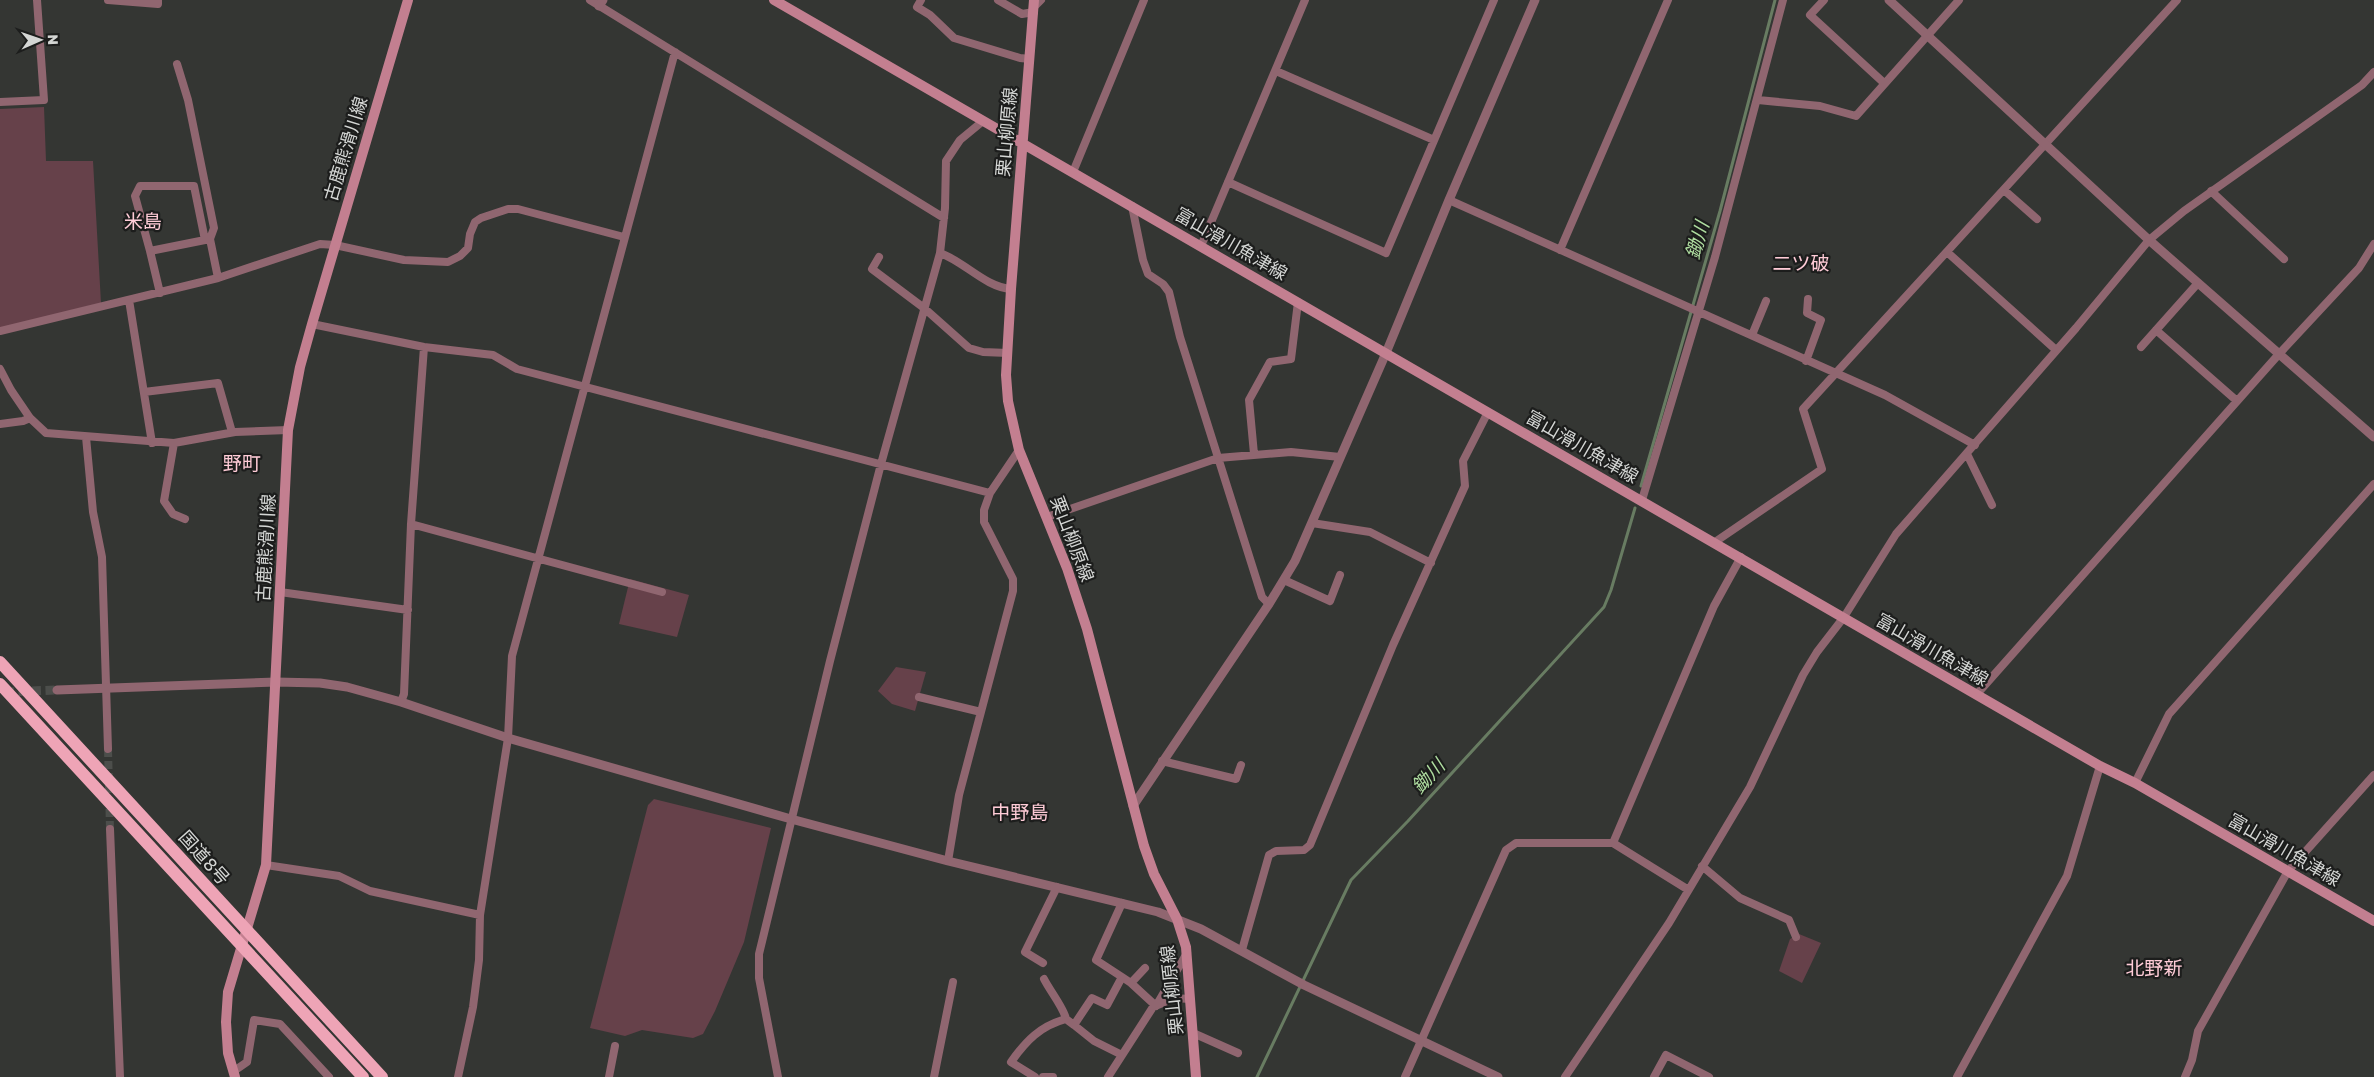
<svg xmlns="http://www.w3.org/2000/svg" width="2374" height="1077" viewBox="0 0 2374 1077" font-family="'Golos Text','Noto Sans JP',sans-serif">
	<rect width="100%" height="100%" fill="#343633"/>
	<path fill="#66414a" d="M44 107 46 161H93L101 303 0 328V109Z
		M630 579 689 595 677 637 619 624Z
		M896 667 926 672 915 711 892 704 878 691Z
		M654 799 771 828 744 942 715 1011 703 1034 693 1038 642 1030 625 1036 590 1028 648 805Z
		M1799 934 1821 943 1802 983 1779 971 1790 939Z"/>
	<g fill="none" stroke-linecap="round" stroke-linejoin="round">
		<path stroke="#687c62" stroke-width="3" d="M1641 486 1720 211 1775 0
			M1257 1077 1351 880 1408 821 1604 607 1611 590 1635 508"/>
		<path stroke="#4c4e4b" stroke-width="8" stroke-dasharray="8 4" stroke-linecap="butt" d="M108 749 110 829"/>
		<path stroke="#4c4e4b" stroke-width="9" stroke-dasharray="9 4.5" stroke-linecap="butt" d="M5 692 57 690"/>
		<path stroke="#906670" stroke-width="8" d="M108 0 158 4V0
			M590 0 944 218
			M921 0 917 7 930 15 954 38 1020 58 1030 59
			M998 0 1022 14 1034 12
			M1824 0 1810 15 1884 83
			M1034 7 1041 0
			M177 64 188 100 214 228 210 239
			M1276 71 1434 140
			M1758 100 1820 106 1856 116 1959 0
			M0 102 44 100 37 0
			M1073 172 1144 0
			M1228 182 1386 253 1494 0
			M2004 190 2037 219
			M2211 191 2284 259
			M1449 200 1885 395 1975 445
			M1132 206 1143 260 1148 274 1163 284 1169 292 1180 337 1262 597 1269 604
			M1201 246 1305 0
			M1560 250 1668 0
			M150 251 135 196 140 186H194L205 240
			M1947 252 2056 350
			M940 253C965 262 985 287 1011 289
			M879 257 872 269 924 308 969 348 983 352 1008 353
			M160 293 150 251 210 239 218 278
			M129 300 152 443
			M312 324 424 347 493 355 517 369 990 493
			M2156 330 2237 401
			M0 331 218 278 320 244 335 245 404 260 448 262 460 256 468 248 470 234 475 222 481 218 508 209H518L624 237
			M1752 335 1766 301
			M2141 347 2198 283
			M1806 361 1821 320 1807 313 1808 299
			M0 369 11 390 30 418 46 433 174 443 235 432 288 430
			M144 392 218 383 232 432
			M0 424 23 421 30 418
			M86 437 93 512 102 557 108 749
			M174 443 164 501 173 514 185 519
			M1254 454 1249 400 1270 362 1291 359 1298 302
			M1967 454 1992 505
			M1642 500 1715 257 1783 0
			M1047 517 1218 458 1291 452 1340 457
			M1312 523 1370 532 1431 563
			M411 524 662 592
			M1715 542 1822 469 1803 409 2177 0
			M1284 580 1330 601 1340 575
			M280 592 408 610
			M1977 694 2279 354 2359 268 2374 244
			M919 697 981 712
			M401 702 404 694 411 524 424 347
			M1162 761 1236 779 1241 765
			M2135 783 2169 714 2374 484
			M110 829 120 1077
			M1613 843 1714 606 1741 557
			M948 861 959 795 1013 591V579L984 522V510L990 493 1019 450
			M266 865 339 876 370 891 480 915
			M1702 866 1740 898 1789 920 1796 937
			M1122 903 1096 960 1122 977
			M1242 950 1269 855 1276 851 1304 850 1310 845 1393 645 1465 486 1463 461 1488 412
			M1043 963 1025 952 1057 887
			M1145 968 1131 983 1156 1006 1187 953
			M1044 979C1050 991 1064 1008 1066 1019
			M1193 1033 1238 1053
			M1122 1055 1094 1041 1074 1025 1092 998 1107 1005 1122 977 1131 983
			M234 1071 247 1062 254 1020 280 1024 329 1077
			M458 1077 473 1007 479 960 480 915 508 738 512 656 675 52
			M609 1077 615 1046
			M778 1077 759 978V954L830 661 881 464 940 253 945 208 946 161 960 140 983 121
			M934 1077 953 982
			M1035 1077 1011 1062C1026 1041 1040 1026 1066 1019L1074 1025
			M1043 1077H1053
			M1108 1077 1153 1007 1174 998 1190 999
			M1405 1077 1506 850 1516 843H1613L1687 889
			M1565 1077 1669 923 1750 787 1803 675 1817 652 1844 617 1896 534 2076 328 2149 240 2184 211 2362 85 2374 72
			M1654 1077 1666 1055 1709 1077
			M1957 1077 2067 876 2100 766
			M2185 1077 2192 1060 2198 1031 2288 871 2374 775"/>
		<path stroke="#906670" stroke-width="9" d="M1889 0 2149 240 2374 437
			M599 6 603 0
			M57 690 276 682 320 683 347 687 401 702 508 738 791 819 948 861 1158 912 1201 929 1304 985 1498 1077
			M1133 806 1269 604 1295 561 1386 353 1449 200 1535 0"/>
		<path stroke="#c37f90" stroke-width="10" d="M774 0 2100 766 2135 783 2374 921
			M1034 0 1011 289 1006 375 1008 401 1019 450 1067 568 1087 629 1144 846 1154 874 1177 919 1186 947 1196 1077
			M235 1077 228 1053 226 1022 228 992 266 865 288 430 300 367 312 324 408 0"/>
		<path stroke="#eea4b6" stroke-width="12" d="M0 662 382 1077
			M0 684 363 1077"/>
	</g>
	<g text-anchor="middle" stroke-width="4.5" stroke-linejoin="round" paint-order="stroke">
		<g font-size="18" fill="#d4d6d4" stroke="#1c1d1c">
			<text transform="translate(1007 132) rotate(-85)" y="6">栗山柳原線</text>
			<text transform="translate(346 149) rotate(-73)" y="6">古鹿熊滑川線</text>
			<text transform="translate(1231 244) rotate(30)" y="6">富山滑川魚津線</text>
			<text transform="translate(1582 447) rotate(30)" y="6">富山滑川魚津線</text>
			<text transform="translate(1072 539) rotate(69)" y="6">栗山柳原線</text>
			<text transform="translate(266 548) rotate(-87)" y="6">古鹿熊滑川線</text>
			<text transform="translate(1932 650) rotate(30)" y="6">富山滑川魚津線</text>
			<text transform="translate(2284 850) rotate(30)" y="6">富山滑川魚津線</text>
			<text transform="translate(204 858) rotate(48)" y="6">国道8号</text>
			<text transform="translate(1172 990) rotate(-96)" y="6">栗山柳原線</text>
		</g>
		<g font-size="19" fill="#ffccd7" stroke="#1c1d1c">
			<text x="143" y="228">米島</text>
			<text x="1801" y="270">二ツ破</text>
			<text x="242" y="470">野町</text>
			<text x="1020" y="819">中野島</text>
			<text x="2154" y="975">北野新</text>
		</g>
		<g font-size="19" font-style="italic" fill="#aedc9f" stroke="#1c1d1c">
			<text transform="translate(1697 240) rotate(-74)" y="7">鋤川</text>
			<text transform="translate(1428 776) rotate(-47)" y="7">鋤川</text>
		</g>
	</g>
	<g transform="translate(40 40) rotate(88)" stroke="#1c1d1c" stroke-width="4" paint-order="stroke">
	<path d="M0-4L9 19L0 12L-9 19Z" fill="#d4d6d4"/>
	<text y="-8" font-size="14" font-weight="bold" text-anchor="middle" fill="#d4d6d4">N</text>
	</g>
</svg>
